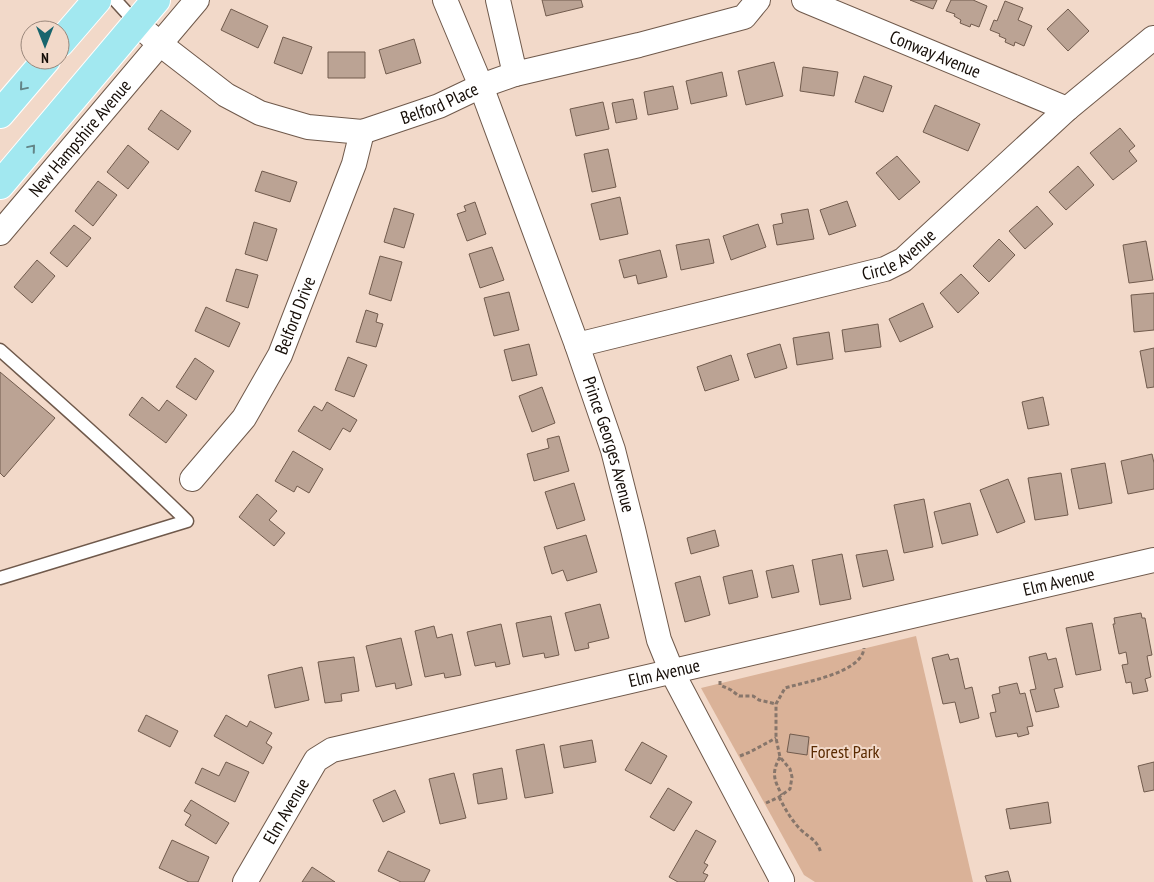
<svg xmlns="http://www.w3.org/2000/svg" width="1154" height="882" viewBox="0 0 1154 882" font-family="'PT Sans Narrow',sans-serif">
	<rect width="100%" height="100%" fill="#f2d9c9"/>
	<path fill="#dab298" d="M916 636 973 882H815L804 875 701 688Z"/>
	<path fill="#bba394" stroke="#715b4d" d="M542 0H581L583 7 546 16Z
		M910 0H937L933 9Z
		M951 0H973L987 6 979 27 971 24 970 27 960 23 961 20 954 16 955 14 946 11Z
		M1005 1 1023 8 1018 20 1032 26 1024 46 1015 42 1014 46 1005 42 1006 39 999 36 1000 34 990 30 994 20 997 21Z
		M231 9 268 26 258 48 221 30Z
		M1068 9 1089 31 1068 51 1047 29Z
		M283 37 312 47 302 74 274 63Z
		M414 39 421 63 386 74 379 50Z
		M328 52H365V78H328Z
		M774 62 783 96 746 105 738 71Z
		M803 67 838 72 834 96 800 91Z
		M722 72 727 96 691 104 686 81Z
		M864 76 892 86 883 112 855 102Z
		M673 86 678 109 648 115 644 92Z
		M633 99 637 119 616 123 612 103Z
		M603 102 609 129 576 136 570 109Z
		M935 105 980 124 968 151 923 132Z
		M161 110 191 131 178 150 148 129Z
		M1120 128 1135 146 1129 151 1137 161 1113 180 1090 153Z
		M128 145 149 162 128 189 107 172Z
		M608 149 616 187 592 192 584 154Z
		M897 156 920 182 899 200 876 173Z
		M1078 166 1094 185 1066 210 1049 192Z
		M262 171 297 182 290 202 255 191Z
		M98 181 117 195 93 226 75 211Z
		M620 197 628 234 600 240 591 204Z
		M847 201 856 226 829 235 820 210Z
		M475 202 486 234 467 241 457 214 466 211 464 206Z
		M1037 206 1053 224 1025 249 1009 231Z
		M394 208 414 214 404 248 384 242Z
		M808 209 814 239 777 245 773 225 783 223 781 214Z
		M254 222 277 229 267 261 245 254Z
		M758 224 766 247 731 260 723 236Z
		M74 225 91 238 67 267 50 253Z
		M709 239 714 263 681 270 676 245Z
		M999 239 1015 255 989 282 973 266Z
		M1146 241 1153 280 1129 283 1123 245Z
		M492 247 504 280 480 288 469 254Z
		M660 250 667 277 638 284 636 275 624 278 619 260Z
		M380 256 402 262 391 301 369 294Z
		M37 260 55 276 32 303 14 287Z
		M236 269 258 275 248 308 226 301Z
		M961 274 979 293 958 313 940 293Z
		M509 292 519 330 494 336 484 298Z
		M1154 293V330L1134 332 1131 295Z
		M923 303 933 327 900 342 889 319Z
		M206 307 240 323 229 347 195 331Z
		M366 310 378 314 376 322 383 324 376 347 356 342Z
		M878 324 881 347 845 352 842 330Z
		M829 332 833 359 797 365 793 338Z
		M529 344 537 375 512 381 504 350Z
		M780 344 787 368 755 378 747 354Z
		M1154 348V387L1147 388 1140 351Z
		M731 355 739 380 705 391 697 367Z
		M348 357 367 365 354 397 335 390Z
		M195 358 214 371 196 400 176 387Z
		M0 372 55 418 4 477 0 473Z
		M542 387 555 423 532 432 519 396Z
		M142 397 159 411 167 400 187 415 166 443 129 415Z
		M1043 397 1049 425 1028 429 1022 402Z
		M327 402 357 420 350 432 343 428 330 450 298 431 314 406 322 411Z
		M559 436 569 471 534 481 527 454 549 448 547 439Z
		M293 451 323 469 309 493 297 486 294 492 275 481Z
		M1152 454 1154 463V489L1128 494 1121 461Z
		M1105 463 1112 503 1079 509 1071 469Z
		M1061 473 1068 515 1035 520 1028 478Z
		M1008 479 1025 522 997 533 980 490Z
		M574 483 585 520 557 529 545 492Z
		M257 494 277 511 269 520 285 533 274 546 239 517Z
		M924 499 933 547 904 553 894 505Z
		M970 503 978 535 942 544 934 512Z
		M715 530 719 546 691 554 687 538Z
		M586 535 597 572 567 581 563 570 552 574 544 547Z
		M887 550 894 580 863 587 856 555Z
		M842 554 851 599 820 605 812 560Z
		M793 565 799 592 772 598 766 571Z
		M752 570 758 597 729 604 723 577Z
		M700 576 710 615 685 622 675 583Z
		M600 604 609 638 588 643 589 648 575 651 565 613Z
		M1141 613 1142 618H1145L1152 655 1147 656 1151 677 1145 679 1148 691 1133 694 1131 682 1126 683 1122 665 1128 664 1126 652 1119 654 1113 624H1115L1114 618Z
		M551 616 559 655 545 658 544 653 523 657 516 623Z
		M1092 623 1101 670 1076 675 1066 628Z
		M501 624 510 664 496 667 495 662 475 666 467 632Z
		M434 626 437 638 452 634 461 675 445 678 444 673 425 677 415 631Z
		M401 638 412 685 396 689 395 683 376 687 366 646Z
		M1046 653 1048 660 1056 658 1063 687 1054 689 1059 707 1036 712 1030 690 1036 689 1029 657Z
		M948 654 950 660 958 658 965 689 972 687 979 718 960 723 955 702 943 704 932 658Z
		M354 657 359 691 341 694 342 701 325 703 318 662Z
		M302 667 309 700 275 708 268 675Z
		M1017 683 1020 694 1025 693 1033 726 1027 727 1029 734 1018 737 1017 733 996 737 990 713 996 712 992 695 1000 693 999 687Z
		M146 715 178 731 170 747 138 731Z
		M226 715 247 727 250 721 272 733 266 743 272 747 263 764 214 736Z
		M790 734 809 737 807 755 787 752Z
		M592 740 596 762 564 768 560 746Z
		M642 742 667 756 651 784 625 770Z
		M544 744 553 793 525 798 516 750Z
		M226 762 249 772 235 802 195 783 202 768 219 776Z
		M1154 762V790L1144 792 1138 766Z
		M502 768 507 799 478 804 473 774Z
		M454 773 466 818 440 824 429 779Z
		M668 788 692 802 674 831 650 817Z
		M395 790 405 812 383 822 373 800Z
		M191 800 229 823 216 844 185 825 191 815 184 811Z
		M1048 802 1051 823 1010 829 1006 809Z
		M696 830 716 841 704 863 708 865 703 873 708 875 704 882H678L669 877Z
		M172 840 209 857 198 882H189L159 868Z
		M388 851 430 870 424 882H401L378 871Z
		M312 867 335 882H302Z
		M1008 871 1011 882H987L985 876Z"/>
	<g fill="none" stroke-linecap="round" stroke-linejoin="round">
		<defs>
			<path id="service" d="M115 0 137 24
				M0 350C63 406 127 462 187 521L0 578"/>
			<g id="minor">
				<path id="s1" d="M445 0 481 86 577 345 613 450 633 529 659 640 672 672 782 880 781 882"/>
				<path d="M498 0 515 74"/>
				<path id="s2" d="M804 0 1067 109"/>
				<path id="s3" d="M137 24 160 44 226 95 260 113 308 127 362 132 439 106 481 86 515 74 639 45 744 17 758 0"/>
				<path id="s4" d="M0 233 197 0"/>
				<path id="s5" d="M577 345 885 269 903 260 1067 109 1153 38 1154 40"/>
				<path id="s6" d="M192 479 244 418 280 355 354 164 362 132"/>
				<path id="s7" d="M245 882 316 760 332 750 1154 560"/>
			</g>
			<path id="primary" d="M60 43 97 0
				M0 114 46 60
				M0 185 156 0"/>
		</defs>
		<use href="#service" stroke="#6f594b" stroke-width="15"/>
		<use href="#minor" stroke="#6f594b" stroke-width="26"/>
		<use href="#primary" stroke="#fff" stroke-width="30"/>
		<path stroke="#87766b" stroke-width="3" stroke-dasharray="4 2.5" stroke-linecap="butt" d="M720 681V685L731 690 739 696H753L759 700 776 704
			M740 756 750 752 776 738
			M780 757C771 773 774 780 782 795
			M779 797C785 809 792 821 801 830 811 839 817 840 821 853
			M766 803 779 797 790 789 792 777 790 769 780 757 776 738V704L785 688C804 682 862 673 864 648"/>
		<use href="#service" stroke="#fff" stroke-width="12"/>
		<use href="#minor" stroke="#fff" stroke-width="24"/>
		<use href="#primary" stroke="#a2e8f0" stroke-width="28"/>
	</g>
	<defs><path id="oneway-chevron" d="M-2-3.5L2.5 0L-2 3.5" fill="none" stroke-width="1.6" stroke-linecap="round" stroke-linejoin="round" transform="scale(1.25)"/></defs>
	<g stroke="#638587">
		<use href="#oneway-chevron" transform="translate(23 87) rotate(130)"/>
		<use href="#oneway-chevron" transform="translate(32 148) rotate(-50)"/>
	</g>
	<g text-anchor="middle" stroke-width="4" stroke-linejoin="round" paint-order="stroke">
		<g font-size="18" fill="#150d07" stroke="#f2d9c9">
			<text dy="6" stroke="none"><textPath href="#s2" startOffset="142">Conway Avenue</textPath></text>
			<text dy="6" stroke="none"><textPath href="#s3" startOffset="339">Belford Place</textPath></text>
			<text dy="6" stroke="none"><textPath href="#s4" startOffset="124">New Hampshire Avenue</textPath></text>
			<text dy="6" stroke="none"><textPath href="#s5" startOffset="336">Circle Avenue</textPath></text>
			<text dy="6" stroke="none"><textPath href="#s6" startOffset="195">Belford Drive</textPath></text>
			<text dy="6" stroke="none"><textPath href="#s1" startOffset="474">Prince Georges Avenue</textPath></text>
			<text dy="6" stroke="none"><textPath href="#s7" startOffset="906">Elm Avenue</textPath></text>
			<text dy="6" stroke="none"><textPath href="#s7" startOffset="501">Elm Avenue</textPath></text>
			<text dy="6" stroke="none"><textPath href="#s7" startOffset="82">Elm Avenue</textPath></text>
		</g>
		<g font-size="18" fill="#592a01" stroke="#f2d9c9">
			<text x="845" y="758">Forest Park</text>
		</g>
	</g>
	<g transform="translate(45 45) rotate(180)"><circle r="24" fill="#f2d9c9" stroke="#9a877b"/>
	<path d="M0-4L9 19L0 12L-9 19Z" fill="#18656d"/>
	<text y="-8" font-size="14" font-weight="bold" text-anchor="middle" fill="#150d07">N</text>
	</g>
</svg>
